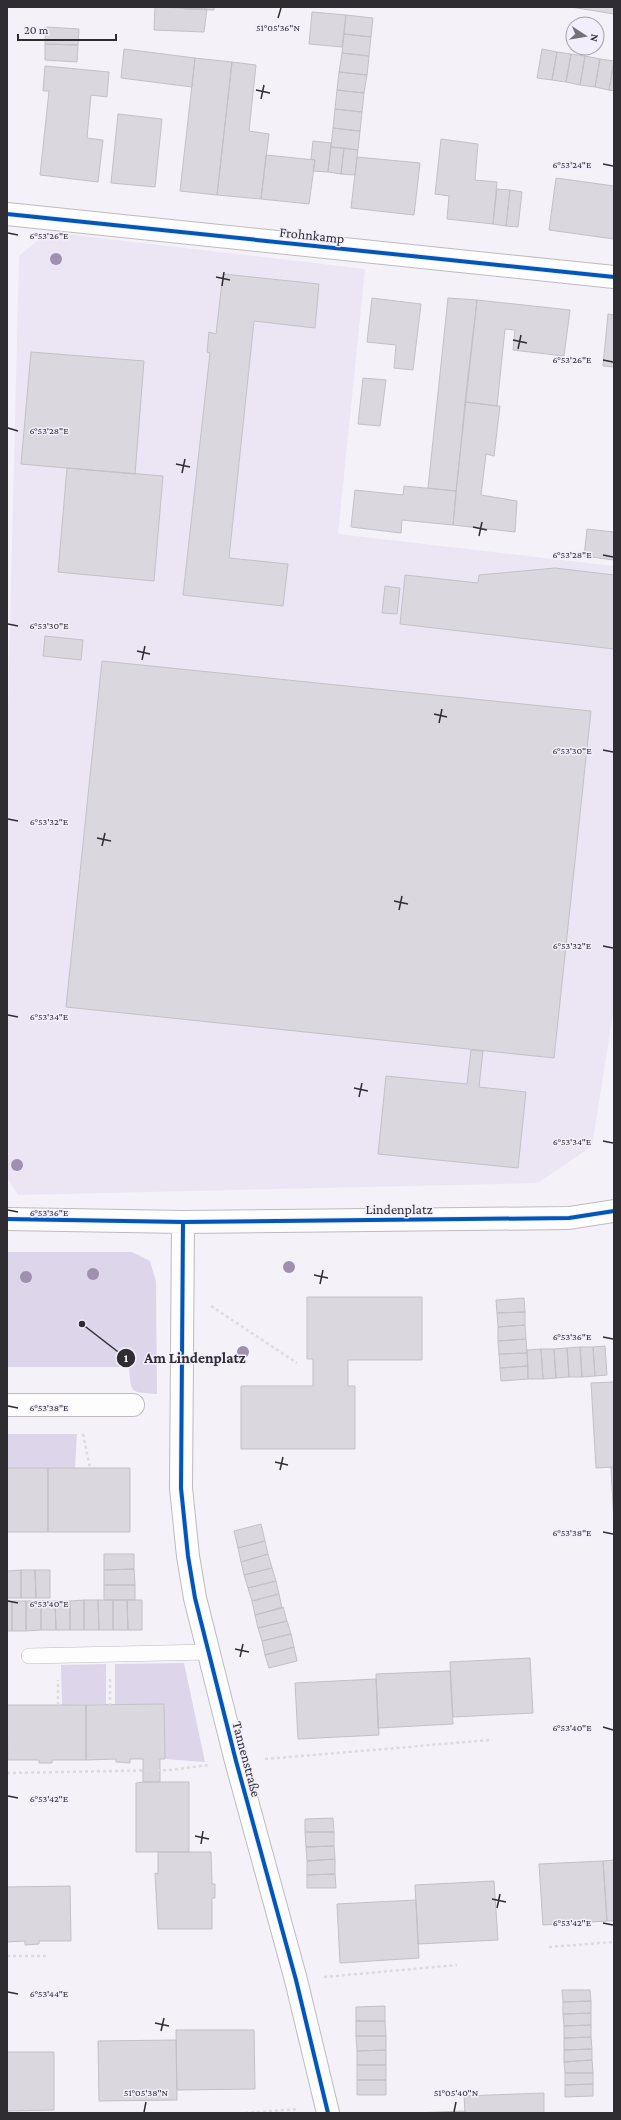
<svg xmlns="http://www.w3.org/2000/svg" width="621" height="2120" viewBox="0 0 621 2120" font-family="'Crimson Pro',serif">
	<rect width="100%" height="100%" fill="#f4f1f8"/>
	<path fill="#ece5f4" d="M48 232 365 269 338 534 614 566V1007L592 1146 538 1183 18 1195 7 1177V752L19 256Z"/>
	<path fill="#ddd5e9" d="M132 1252 150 1261 156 1282 157 1394C130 1392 131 1394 129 1367H7V1252Z
		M7 1434H77L75 1468H7Z
		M184 1663 205 1762 165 1759 115 1705V1664Z
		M106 1664V1704L62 1705 61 1665Z"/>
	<path fill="#dad8de" stroke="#c3c1c6" d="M155 7 207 9 204 32 154 30Z
		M184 7H214V10L184 9Z
		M571 7H614V14Z
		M312 12 346 15 342 47 309 44Z
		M346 15 373 18 371 37 344 34Z
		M46 27 79 29 78 45 45 44Z
		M344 34 371 37 369 56 342 53Z
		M45 44 78 45 77 62 45 60Z
		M124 49 195 58 192 87 121 78Z
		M542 49 557 52 552 80 537 78Z
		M557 52 571 54 566 82 552 80Z
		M342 53 369 56 367 75 339 72Z
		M571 54 585 56 580 85 566 82Z
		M585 56 600 59 595 87 580 85Z
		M195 58 232 62 217 195 180 191Z
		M600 59 614 61 609 90 595 87Z
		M614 61V91L609 90Z
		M232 62 256 65 249 131 269 134 261 199 217 195Z
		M45 66 109 72 107 97 91 95 87 138 103 140 98 182 40 175 49 91H43Z
		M339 72 367 75 364 93 337 90Z
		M337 90 364 93 362 112 335 109Z
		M335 109 362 112 360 131 333 128Z
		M118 114 162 119 155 187 111 183Z
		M333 128 360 131 358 150 331 147Z
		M441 139 478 144 475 180 497 182 493 224 447 219 449 196 435 194Z
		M313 141 331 143 328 172 313 171 315 160 311 159Z
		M331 147 344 148 341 174 328 172Z
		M344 148 358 150 355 175 341 174Z
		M266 155 315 160 309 204 261 199Z
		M357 157 420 163 414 215 351 208Z
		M556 178 614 186V239L549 230Z
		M497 189 510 190 506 226 493 224Z
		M510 190 522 192 518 227 506 226Z
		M223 274 319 284 315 328 254 321 229 558 288 564 283 606 183 595 210 353 207 352 209 332 216 334Z
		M372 298 421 304 413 370 394 368 396 345 367 342Z
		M448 298 477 300 456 491 428 488Z
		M477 300 570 310 564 356 513 350 515 330 505 329 497 406 465 402Z
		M608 314 614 315V367L603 366Z
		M31 352 144 361 135 474 21 464Z
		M363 378 386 380 380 426 358 424Z
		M465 402 500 406 494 456 486 454 481 495 517 501 515 532 453 525Z
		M67 468 163 476 154 581 58 572Z
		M404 486 456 491 453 525 402 520 401 533 351 527 355 490 403 495Z
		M587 529 614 532V560L584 556Z
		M555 568 614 575V649L400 624 405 575 478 583 479 575Z
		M385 586 400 588 397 614 382 613Z
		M45 636 83 640 81 660 43 656Z
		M102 661 591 711 554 1058 66 1007Z
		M471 1050 483 1051 479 1087 526 1092 518 1168 378 1154 386 1076 467 1084Z
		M307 1297H422V1360H348V1386H355V1449H241V1386H313V1359H307Z
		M524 1298 525 1312 497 1313 496 1300Z
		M525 1312V1325L498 1327 497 1313Z
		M525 1325 526 1339 498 1341V1327Z
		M526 1339 527 1353 499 1354 498 1341Z
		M605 1346 607 1375 595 1376 593 1347Z
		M580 1347 582 1377H569L567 1348Z
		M580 1347H593L595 1376 582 1377Z
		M567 1348 569 1377 556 1378 554 1349Z
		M541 1349H554L556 1378 543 1379Z
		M541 1349 543 1379H528L527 1350Z
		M527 1353 528 1366 500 1368 499 1354Z
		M528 1366V1379L501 1381 500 1368Z
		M614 1382V1467L596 1468 591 1383Z
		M611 1467H614V1524Z
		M7 1468H48V1532H7Z
		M48 1468H130V1532H48Z
		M261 1524 265 1541 238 1548 234 1531Z
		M265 1541 268 1554 241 1562 238 1548Z
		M104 1554H134V1569L104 1570Z
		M268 1554 272 1568 244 1575 241 1562Z
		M272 1568 276 1581 248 1588 244 1575Z
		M134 1569 135 1585H104V1570Z
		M21 1570H35L36 1598H21Z
		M21 1570V1598H7V1571Z
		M35 1570H50V1598H36Z
		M276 1581 279 1594 252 1601 248 1588Z
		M104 1585H135V1600H104Z
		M279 1594 282 1608 255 1615 252 1601Z
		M84 1600H98L99 1630H84Z
		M84 1600V1630H70V1601Z
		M98 1600H113V1630H99Z
		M113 1600H127L128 1630H113Z
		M127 1600H142V1630H128Z
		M7 1601H12V1631H7Z
		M12 1601H26V1631H12Z
		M26 1601H41V1630L26 1631Z
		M41 1601H55L56 1630H41Z
		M55 1601H70V1630H56Z
		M283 1607 287 1621 258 1628 255 1615Z
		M287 1621 291 1634 262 1641 258 1628Z
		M291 1634 294 1647 265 1655 262 1641Z
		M294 1647 297 1661 269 1668 265 1655Z
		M530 1658 533 1713 453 1717 450 1662Z
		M450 1671 453 1724 378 1728 376 1674Z
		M376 1679 379 1735 298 1739 295 1683Z
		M164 1704 165 1759H160V1782H143V1759H130V1763L116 1762V1759L86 1760V1705Z
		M7 1705H86V1760H52V1763H39V1760H8Z
		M143 1782H189V1852H136V1783Z
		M333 1818 334 1832H305V1819Z
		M305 1832H334V1846L306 1847Z
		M334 1846 335 1859 307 1861 306 1847Z
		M158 1852H211L212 1884H215V1898H212V1929H158L155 1873 158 1874Z
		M335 1859V1874L307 1875V1861Z
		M614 1860V1921H607L603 1861Z
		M603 1861 607 1921 543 1925 539 1864Z
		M335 1874 336 1888H307V1875Z
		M494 1881 498 1940 418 1944 415 1885Z
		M70 1886 71 1941H39V1944L25 1945V1941L7 1942V1887Z
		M416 1900 419 1958 340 1963 337 1904Z
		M562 1990H590L591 2001 563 2002Z
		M591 2001V2013L563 2014V2002Z
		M385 2006V2021H356V2007Z
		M591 2013V2025L564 2026 563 2014Z
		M356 2021H385L386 2036H356Z
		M591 2025V2037L564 2038V2026Z
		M176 2030H254L255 2089 177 2090Z
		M356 2036H386V2050L357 2051Z
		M591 2037 592 2049 564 2050V2038Z
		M176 2040 177 2100 99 2101 98 2041Z
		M592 2049V2060L564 2062V2050Z
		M386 2050V2065H357V2051Z
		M7 2052H54V2110L7 2111Z
		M592 2060 593 2073H565L564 2062Z
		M357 2065H386V2080H357Z
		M565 2073H593V2084L565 2085Z
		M357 2080H386V2095H357Z
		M593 2084V2096L565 2097V2085Z
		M544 2093V2113H465L464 2096Z
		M465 2111V2113H412Z"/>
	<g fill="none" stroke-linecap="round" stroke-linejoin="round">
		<defs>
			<path id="service" d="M29 1656 209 1652"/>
			<path id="minor" d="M7 214 614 277
				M7 1219 183 1222 569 1218 614 1211
				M183 1222 181 1488 188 1556 195 1598 236 1761 296 1980 328 2113
				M7 1405H133"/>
		</defs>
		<use href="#service" stroke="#bdbbc0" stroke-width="16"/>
		<use href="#minor" stroke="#bdbbc0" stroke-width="24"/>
		<path stroke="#dcdbde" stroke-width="2.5" stroke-dasharray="3 3" stroke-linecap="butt" d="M211 1306 297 1363
			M83 1434 90 1468
			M110 1679V1705
			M58 1705V1680
			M265 1759 490 1740
			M7 1773 171 1770 208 1765
			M549 1947 614 1942
			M7 1956H47
			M324 1977 457 1965
			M245 2113 299 2109"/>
		<use href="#service" stroke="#fdfdfe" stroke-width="15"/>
		<use href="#minor" stroke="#fdfdfe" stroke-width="22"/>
		<defs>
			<path id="cycleway" d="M7 214 614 277
				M7 1219 183 1222 569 1218 614 1211
				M183 1222 181 1488 188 1556 195 1598 236 1761 296 1980 328 2113"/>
		</defs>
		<use href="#cycleway" stroke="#f3eefb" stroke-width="6"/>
		<use href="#cycleway" stroke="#0057b8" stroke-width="4"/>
	</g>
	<g fill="#9e90ae">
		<circle cx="56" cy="259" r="6"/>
		<circle cx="17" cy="1165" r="6"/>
		<circle cx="289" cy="1267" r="6"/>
		<circle cx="93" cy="1274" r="6"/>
		<circle cx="26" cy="1277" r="6"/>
		<circle cx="243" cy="1352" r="6"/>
	</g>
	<path fill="none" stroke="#2f2d32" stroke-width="1.5" d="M278 18 281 8M256 90 270 93M261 99 264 85M603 164 613 166M8 233 18 235M216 277 230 280M222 286 224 272M513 340 527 343M518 349 521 335M603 360 613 362M8 428 18 431M176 464 190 467M182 473 185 459M473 527 487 530M479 536 482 522M603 555 613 557M8 624 18 626M137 651 150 654M142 660 145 646M434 714 447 717M439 723 442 709M603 750 613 752M8 819 18 821M97 838 111 841M102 846 105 833M394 901 408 904M399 910 402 896M603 946 613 948M8 1015 18 1017M354 1088 368 1091M359 1097 362 1083M603 1141 613 1143M8 1210 18 1212M314 1275 328 1278M320 1284 323 1270M603 1337 613 1339M8 1406 18 1408M275 1462 288 1465M280 1470 283 1457M603 1532 613 1534M8 1601 18 1603M235 1649 249 1652M240 1657 243 1644M603 1727 613 1730M8 1796 18 1798M195 1836 209 1839M201 1844 203 1831M492 1899 506 1902M497 1908 500 1894M603 1923 613 1925M8 1992 18 1994M155 2023 169 2026M161 2031 164 2018M144 2112 146 2102M454 2112 456 2102"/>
	<g text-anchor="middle" stroke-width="3" stroke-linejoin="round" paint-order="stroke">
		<g font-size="14" fill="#2f2d32" stroke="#f3eefb">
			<text transform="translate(312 235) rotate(6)" y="5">Frohnkamp</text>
			<text x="399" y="1214">Lindenplatz</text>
			<text transform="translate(247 1759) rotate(75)" y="5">Tannenstraße</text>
		</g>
	</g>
	<g font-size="10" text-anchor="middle" fill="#2f2d32" stroke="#f3eefb" stroke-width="3" stroke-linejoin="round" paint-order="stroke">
		<text x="278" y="31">51°05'36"N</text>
		<text x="572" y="168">6°53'24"E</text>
		<text x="49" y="239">6°53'26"E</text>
		<text x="572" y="363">6°53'26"E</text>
		<text x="49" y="434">6°53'28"E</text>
		<text x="572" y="558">6°53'28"E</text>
		<text x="49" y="629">6°53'30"E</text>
		<text x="572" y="754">6°53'30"E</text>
		<text x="49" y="825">6°53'32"E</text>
		<text x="572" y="949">6°53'32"E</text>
		<text x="49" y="1020">6°53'34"E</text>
		<text x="572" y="1145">6°53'34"E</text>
		<text x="49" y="1216">6°53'36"E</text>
		<text x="572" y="1340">6°53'36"E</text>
		<text x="49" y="1411">6°53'38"E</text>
		<text x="572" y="1536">6°53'38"E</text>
		<text x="49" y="1607">6°53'40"E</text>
		<text x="572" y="1731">6°53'40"E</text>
		<text x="49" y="1802">6°53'42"E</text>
		<text x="572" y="1926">6°53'42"E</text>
		<text x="49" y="1997">6°53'44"E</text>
		<text x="146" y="2096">51°05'38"N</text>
		<text x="456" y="2096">51°05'40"N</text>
	</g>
	<path fill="none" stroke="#2f2d32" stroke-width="1.5" d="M82 1324L126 1358"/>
	<g fill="#2f2d32" stroke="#f3eefb" stroke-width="1.5">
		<circle cx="82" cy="1324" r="4"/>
		<circle cx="126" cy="1358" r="10"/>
	</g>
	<g font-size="12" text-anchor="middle" font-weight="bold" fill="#fff">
		<text x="126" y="1362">1</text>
	</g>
	<g font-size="15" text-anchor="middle" font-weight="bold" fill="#2f2d32" stroke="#f3eefb" stroke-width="3" stroke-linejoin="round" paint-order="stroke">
		<text x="195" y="1363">Am Lindenplatz</text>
	</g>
	<rect width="621" height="2120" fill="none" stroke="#2f2d32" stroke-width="16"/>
	<g transform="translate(585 36) rotate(102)"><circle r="19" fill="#f3eefb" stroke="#a5a1ab"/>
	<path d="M0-3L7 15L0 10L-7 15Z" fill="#747277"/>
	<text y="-6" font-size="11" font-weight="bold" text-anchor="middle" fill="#2f2d32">N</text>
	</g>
	<path d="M18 34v6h98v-6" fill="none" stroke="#2f2d32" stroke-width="2"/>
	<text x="24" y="34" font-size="12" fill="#2f2d32" stroke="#f3eefb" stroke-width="3" paint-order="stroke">20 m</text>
</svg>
